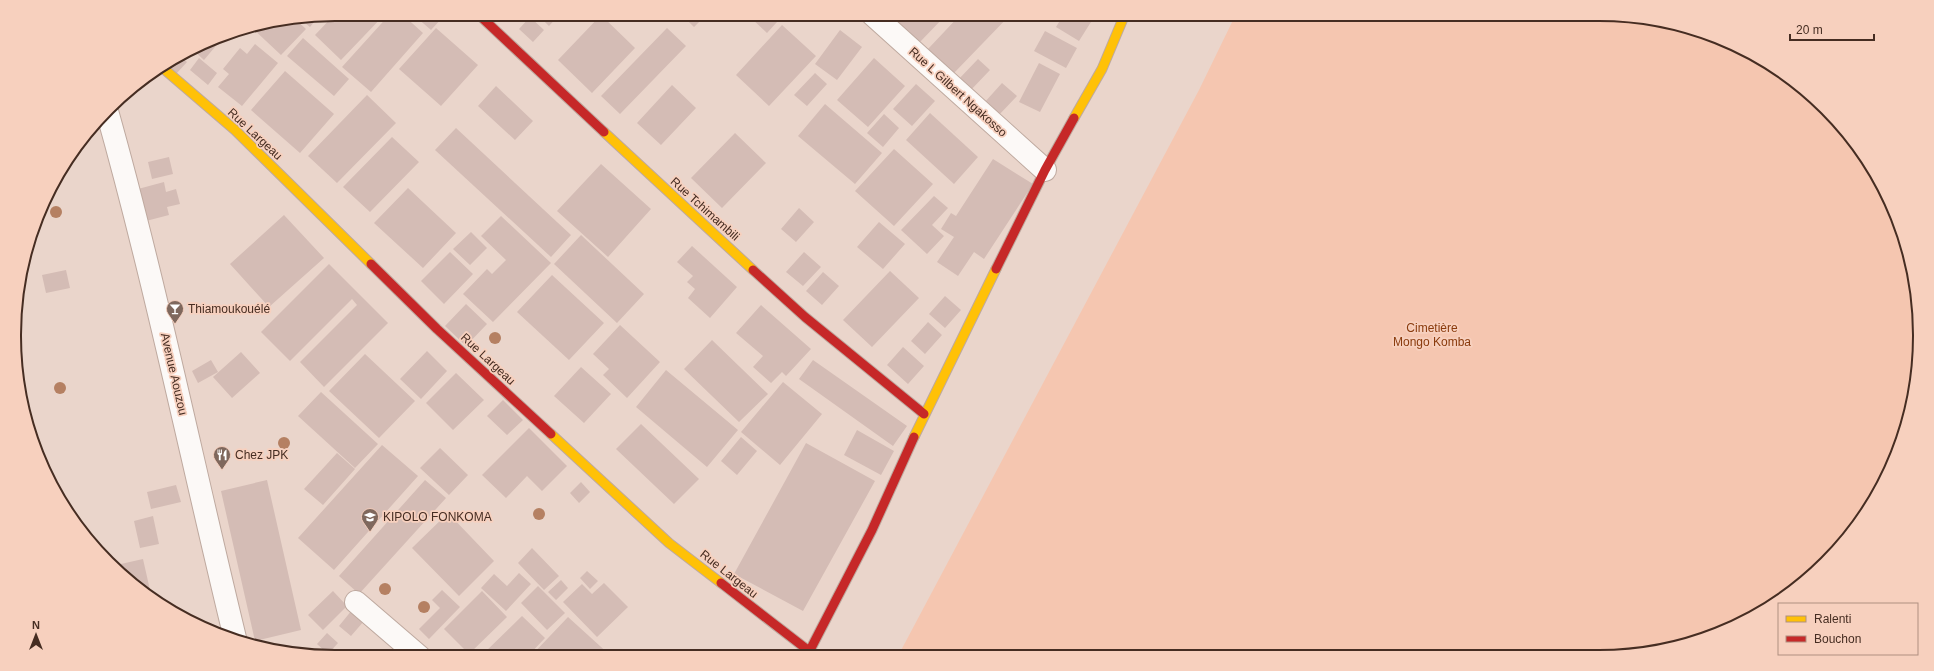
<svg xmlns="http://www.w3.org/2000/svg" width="1934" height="671" viewBox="0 0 1934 671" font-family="Arial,sans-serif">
	<rect width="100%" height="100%" fill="#ead5cb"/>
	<path fill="#f5c6b0" d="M1236 14H1598L1681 25 1740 47 1794 80 1840 123 1877 175 1903 232 1917 293 1919 356 1909 418 1877 496 1811 577 1740 624 1641 654 898 656 1199 90Z"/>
	<path fill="#d4bcb5" d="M335 14H385L341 60 315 35Z
		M390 14H402L423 33 371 92 342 67Z
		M419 14H439L443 17 431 30 416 17Z
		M537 14H560L549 26Z
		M681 14H707L694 27Z
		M747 14H768L777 22 767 33Z
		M900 14H942L945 16 919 43 894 20Z
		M961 14H1011L954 73 928 49Z
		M1064 14H1096L1079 41 1056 27Z
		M601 15 635 48 592 93 558 60Z
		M317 16 318 17 310 27 299 18Z
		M530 17 544 30 533 42 519 29Z
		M294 18 306 29 281 55 251 27 273 20Z
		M782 25 816 56 769 106 736 75Z
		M436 28 478 65 441 106 399 69Z
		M667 28 686 46 620 114 601 96Z
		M840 30 862 47 837 80 815 64Z
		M1045 31 1077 48 1066 68 1034 51Z
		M225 35 204 60 193 50 213 38Z
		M303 38 349 79 334 96 287 56Z
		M255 44 278 63 242 106 218 87 229 74 223 69 240 48 247 54Z
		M182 58 187 62 176 74 168 66Z
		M199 58 217 73 208 85 190 70Z
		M874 58 905 86 868 127 837 100Z
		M978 59 990 70 969 92 957 81Z
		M1039 63 1060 74 1040 112 1019 102Z
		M285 71 334 114 300 153 251 110Z
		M815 73 827 84 807 106 794 95Z
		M1002 83 1017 96 998 116 984 103Z
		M916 84 935 101 912 126 893 109Z
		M672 85 696 108 661 145 637 123Z
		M496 86 533 121 515 140 478 106Z
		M367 95 396 123 337 183 308 156Z
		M825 104 882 153 855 184 798 136Z
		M930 113 978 157 954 184 906 140Z
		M884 114 899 128 883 147 867 133Z
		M456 128 571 235 551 257 435 150Z
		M735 133 766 163 722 208 691 178Z
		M392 137 419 162 370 212 343 187Z
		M894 149 933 184 894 226 855 191Z
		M169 157 173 174 152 179 148 162Z
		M993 159 1033 184 984 259 974 252 958 276 937 262 954 237 941 229 951 213 956 216Z
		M601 164 651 209 608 257 557 211Z
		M164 182 166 192 176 189 180 204 167 207 169 215 146 221 138 189Z
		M408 188 456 233 423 268 374 223Z
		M934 196 948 208 932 225 944 236 927 254 901 230Z
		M799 208 814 222 796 242 781 229Z
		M284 215 324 258 269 307 230 264Z
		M501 216 551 263 493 322 463 294 487 269 492 274 506 260 481 236Z
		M879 222 905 244 883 269 857 247Z
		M471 232 487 248 470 265 453 249Z
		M581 235 644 294 617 323 554 264Z
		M692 246 737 287 710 318 688 298 695 289 687 282 693 276 677 262Z
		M450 252 473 274 444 304 421 281Z
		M804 252 821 267 803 286 786 272Z
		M329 264 388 323 324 387 300 362 357 305 352 299 290 361 261 332Z
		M66 270 70 288 46 293 42 275Z
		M890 271 919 298 872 347 843 320Z
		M823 272 839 286 822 305 806 291Z
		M552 275 604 323 569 360 517 312Z
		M945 296 961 310 945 328 929 314Z
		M466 304 487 324 466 346 445 326Z
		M761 305 811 349 786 376 782 372 771 383 753 367 763 356 736 333Z
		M928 322 942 335 925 354 911 341Z
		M620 325 660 362 627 398 603 375 609 369 593 354Z
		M712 340 768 394 739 422 684 369Z
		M903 347 924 366 908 384 887 365Z
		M427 351 447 371 421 399 400 379Z
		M241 352 260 373 232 398 213 377Z
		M365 354 415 401 379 438 329 391Z
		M211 360 218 372 198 383 192 371Z
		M813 360 907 426 893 446 799 379Z
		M581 367 611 394 584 423 554 396Z
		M666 370 738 430 707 467 636 407Z
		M456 373 484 400 453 430 426 403Z
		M783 382 822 414 780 465 741 432Z
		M321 392 378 444 355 468 298 416Z
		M503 400 523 420 507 435 487 416Z
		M641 424 699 479 674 504 616 449Z
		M529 428 567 466 542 491 527 476 506 498 482 475Z
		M857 430 894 451 881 475 844 455Z
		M741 437 757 451 737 475 721 461Z
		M806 443 875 481 803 611 734 574Z
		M382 445 418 476 334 570 298 538Z
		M440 448 468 475 449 495 420 468Z
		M337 453 355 469 323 505 304 489Z
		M267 480 301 630 255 641 221 491Z
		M425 480 446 498 359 594 339 576Z
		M581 482 590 492 579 503 570 493Z
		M176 485 181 502 151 509 147 492Z
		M448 513 494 561 459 596 412 548Z
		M153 516 159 544 140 548 134 521Z
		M532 548 559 576 544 590 518 563Z
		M143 559 152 599 112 566Z
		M587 571 598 581 590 589 580 578Z
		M519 573 531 584 506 611 481 588 494 574 507 586Z
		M561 580 568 588 556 600 548 592Z
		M604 583 628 607 597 637 563 602 582 584 592 594Z
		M538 586 565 613 547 630 521 603Z
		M442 590 460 607 429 639 419 629 440 608 432 600Z
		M333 591 347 606 323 630 308 615Z
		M482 591 507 617 469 654 444 629Z
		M352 610 364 621 351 636 339 626Z
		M522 616 545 638 527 657 481 656Z
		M568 617 611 656H579L575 652 571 656 530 657Z
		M327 633 338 643 328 654 317 644Z"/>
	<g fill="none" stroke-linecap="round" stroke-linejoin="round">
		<defs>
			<path id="street" d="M872 14 1045 170
				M107 111C156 285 192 462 235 638
				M356 602 420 657"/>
			<path id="slow" d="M164 69 235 130 371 264
				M1074 118 1102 69 1125 14
				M604 132 753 270
				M551 434 669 543 721 583
				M914 437 996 269"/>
			<path id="jam" d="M478 14 604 132
				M371 264 437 329 551 434
				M996 269 1045 170 1074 118
				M753 270 805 317 924 414
				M721 583 809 651
				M807 656 872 530 914 437"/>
		</defs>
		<use href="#street" stroke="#bea99f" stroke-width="24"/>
		<use href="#slow" stroke="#bea99f" stroke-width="11"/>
		<use href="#jam" stroke="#bea99f" stroke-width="11"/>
		<use href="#street" stroke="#fcf9f7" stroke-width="22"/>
		<use href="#slow" stroke="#ffc107" stroke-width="9"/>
		<use href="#jam" stroke="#c62828" stroke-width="9"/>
	</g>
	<g fill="#b58062">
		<circle cx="56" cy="212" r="6"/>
		<circle cx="495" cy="338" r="6"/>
		<circle cx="60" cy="388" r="6"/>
		<circle cx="284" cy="443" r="6"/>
		<circle cx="539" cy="514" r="6"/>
		<circle cx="385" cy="589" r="6"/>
		<circle cx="424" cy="607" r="6"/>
	</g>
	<defs>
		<symbol id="bar-pin" viewBox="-11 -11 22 30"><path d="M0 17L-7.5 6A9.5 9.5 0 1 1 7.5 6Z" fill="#7f685d" stroke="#f7d0be"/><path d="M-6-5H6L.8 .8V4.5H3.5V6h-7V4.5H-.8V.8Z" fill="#fff"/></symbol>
		<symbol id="restaurant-pin" viewBox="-11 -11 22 30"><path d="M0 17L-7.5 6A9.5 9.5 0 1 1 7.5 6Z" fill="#7f685d" stroke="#f7d0be"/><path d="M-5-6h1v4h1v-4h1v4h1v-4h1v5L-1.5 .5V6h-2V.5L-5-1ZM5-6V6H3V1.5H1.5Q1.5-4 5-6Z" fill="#fff"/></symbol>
		<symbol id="school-pin" viewBox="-11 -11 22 30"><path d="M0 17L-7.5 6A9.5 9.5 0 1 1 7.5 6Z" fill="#7f685d" stroke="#f7d0be"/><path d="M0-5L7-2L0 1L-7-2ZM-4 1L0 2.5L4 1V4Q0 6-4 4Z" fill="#fff"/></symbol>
	</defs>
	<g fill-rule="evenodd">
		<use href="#bar-pin" x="165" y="299" width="20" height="27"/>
		<use href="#restaurant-pin" x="212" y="445" width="20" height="27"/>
		<use href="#school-pin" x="360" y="507" width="20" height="27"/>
	</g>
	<g text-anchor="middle" stroke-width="3.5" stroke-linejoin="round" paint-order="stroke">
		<g font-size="12" fill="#462d22" stroke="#f7d0be">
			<text transform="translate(958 92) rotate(42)" y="4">Rue L Gilbert Ngakosso</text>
			<text transform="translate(255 134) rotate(43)" y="4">Rue Largeau</text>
			<text transform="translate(705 209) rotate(42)" y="4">Rue Tchimambili</text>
			<text transform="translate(488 359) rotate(43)" y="4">Rue Largeau</text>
			<text transform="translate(174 374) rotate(77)" y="4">Avenue Aouzou</text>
			<text transform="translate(729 574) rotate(38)" y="4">Rue Largeau</text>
		</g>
		<g font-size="12" fill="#462d22" stroke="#f7d0be" text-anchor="start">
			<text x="188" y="313">Thiamoukouélé</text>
			<text x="235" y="459">Chez JPK</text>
			<text x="383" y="521">KIPOLO FONKOMA</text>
		</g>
		<g font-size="12" fill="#8a3b0d" stroke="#f7d0be">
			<text x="1432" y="332">Cimetière<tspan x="1432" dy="14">Mongo Komba</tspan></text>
		</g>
	</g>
	<path d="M0 0H1934V671H0ZM335 21H1599A314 314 0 0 1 1913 335V336A314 314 0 0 1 1599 650H335A314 314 0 0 1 21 336V335A314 314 0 0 1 335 21Z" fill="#f7d0be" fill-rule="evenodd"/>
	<path fill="none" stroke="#462d22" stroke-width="2" d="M335 21H1599A314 314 0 0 1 1913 335V336A314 314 0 0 1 1599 650H335A314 314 0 0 1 21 336V335A314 314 0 0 1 335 21Z"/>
	<rect x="1778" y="603" width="140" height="52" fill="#f7d0be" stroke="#b08f80"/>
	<rect x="1786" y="616" width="20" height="6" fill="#ffc107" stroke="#b08f80"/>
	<text x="1814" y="623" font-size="12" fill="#462d22">Ralenti</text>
	<rect x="1786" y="636" width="20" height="6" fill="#c62828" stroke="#b08f80"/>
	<text x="1814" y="643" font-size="12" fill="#462d22">Bouchon</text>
	<g transform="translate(36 635)" stroke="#f7d0be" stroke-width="3" paint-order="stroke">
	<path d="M0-3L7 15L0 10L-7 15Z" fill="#462d22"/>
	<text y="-6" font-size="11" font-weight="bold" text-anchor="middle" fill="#462d22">N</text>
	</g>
	<path d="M1790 34v6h84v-6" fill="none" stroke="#462d22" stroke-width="2"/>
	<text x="1796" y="34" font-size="12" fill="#462d22" stroke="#f7d0be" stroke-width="3" paint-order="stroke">20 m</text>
</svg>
